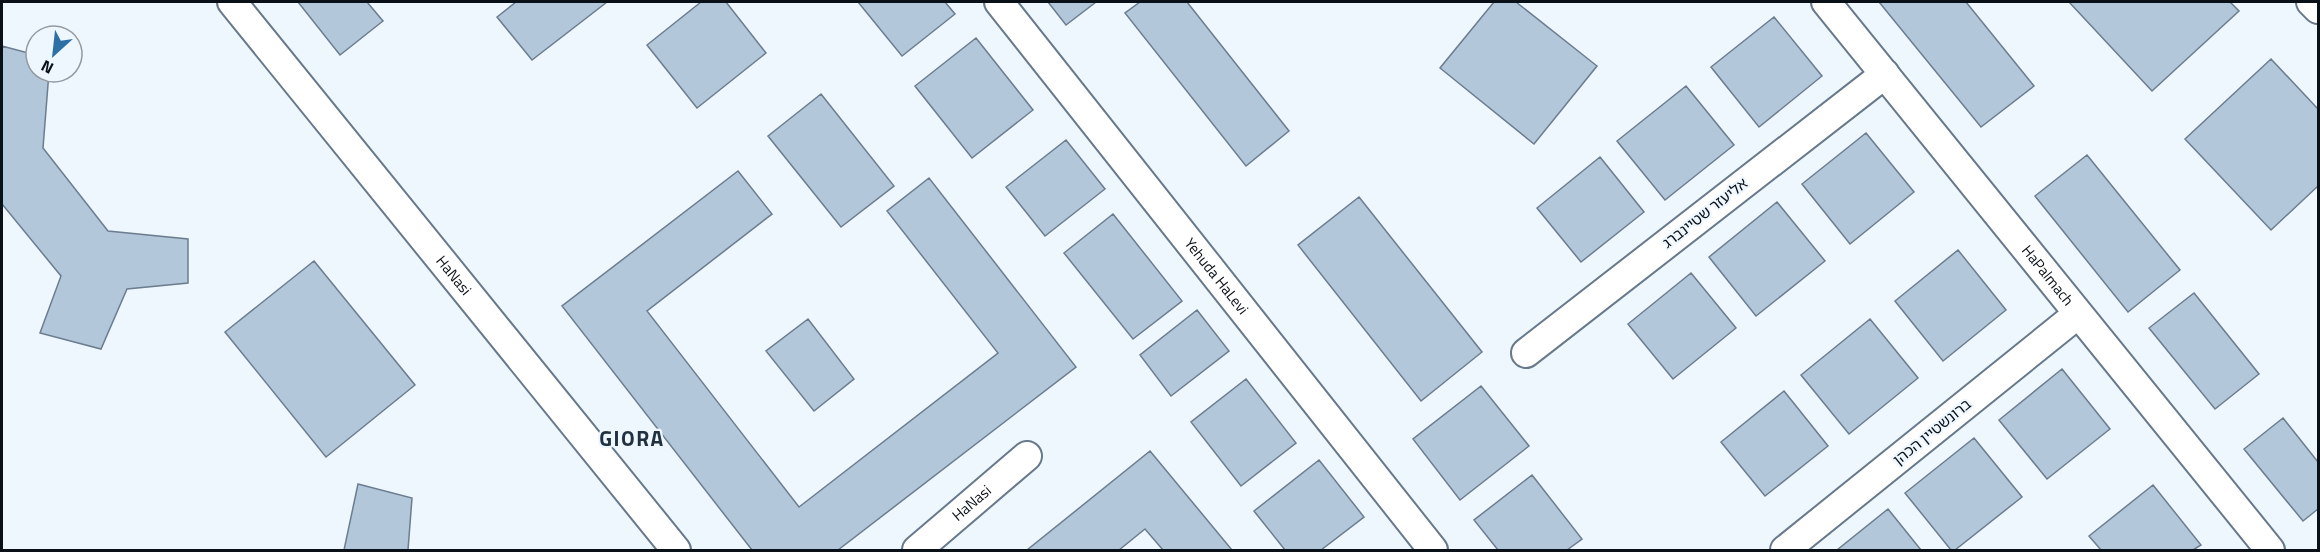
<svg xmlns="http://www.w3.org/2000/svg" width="2320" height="552" viewBox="0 0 2320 552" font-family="'Titillium Web','Noto Sans Hebrew',sans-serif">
	<rect width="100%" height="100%" fill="#eef6fe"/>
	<path fill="#b3c7da" stroke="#6b7d8e" stroke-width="1.5" d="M298 2H367L383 21 340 55Z
		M516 2H607L532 60 497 17Z
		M701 2H726L766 53 697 108 647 45Z
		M858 2H945L955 14 902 56Z
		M1048 2H1096L1066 25Z
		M1140 2H1187L1289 131 1246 166 1125 13Z
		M1494 2H1516L1597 66 1534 144 1440 68Z
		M1879 2H1966L2034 86 1981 127Z
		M2069 2H2230L2239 11 2152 91Z
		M1774 17 1822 76 1759 127 1711 67Z
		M976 38 1033 110 972 158 915 86Z
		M2 46 36 55V72H49L43 148 108 231 188 239V283L127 289 101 349 40 333 61 276 2 204Z
		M2271 59 2318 109V186L2271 230 2185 139Z
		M1686 86 1734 145 1665 200 1617 141Z
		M821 94 894 186 841 227 768 136Z
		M1866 133 1914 192 1850 244 1802 184Z
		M1066 140 1105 189 1045 236 1006 187Z
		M2087 155 2180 270 2128 312 2035 196Z
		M1600 157 1644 212 1581 262 1537 208Z
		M738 171 772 214 647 311 799 507 998 353 887 211 929 178 1076 367 838 550H752L562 306Z
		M1359 197 1482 352 1421 401 1298 245Z
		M1777 202 1825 261 1756 316 1709 257Z
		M1113 214 1182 301 1133 339 1064 253Z
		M1958 250 2006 310 1943 361 1895 301Z
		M314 261 415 385 326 457 225 332Z
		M1691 273 1736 328 1673 379 1628 324Z
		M2194 293 2259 374 2215 409 2149 328Z
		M1197 310 1229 351 1171 396 1140 355Z
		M808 319 854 379 814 411 766 351Z
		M1870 319 1918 378 1849 434 1801 375Z
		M2062 369 2110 429 2047 479 1999 420Z
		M1246 379 1296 443 1241 486 1191 422Z
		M1481 386 1529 446 1460 500 1413 439Z
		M1784 391 1828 446 1765 496 1721 442Z
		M2283 418 2318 462V509L2303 521 2244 449Z
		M1974 438 2022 497 1955 550H1951L1905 493Z
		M1150 451 1232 550H1163L1145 529 1119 550H1027Z
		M1319 460 1364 517 1321 550H1285L1254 511Z
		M1532 475 1582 539 1567 550H1498L1474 520Z
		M358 484 412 498 408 550H344Z
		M2153 485 2201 545 2193 550H2101L2089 536Z
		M1888 509 1921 550H1837Z"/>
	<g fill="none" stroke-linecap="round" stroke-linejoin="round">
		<defs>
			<g id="minor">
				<path id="s1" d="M232 2 676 550"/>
				<path id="s2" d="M999 2 1433 550"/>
				<path id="s3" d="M1826 2 2270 550"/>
				<path d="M2311 2 2318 9"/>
				<path d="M1526 353 1885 74"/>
				<path id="s4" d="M917 550 1027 456"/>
				<path d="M1785 550 2078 314"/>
			</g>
		</defs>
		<use href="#minor" stroke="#67798a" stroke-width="32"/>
		<use href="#minor" stroke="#fff" stroke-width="28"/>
	</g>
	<g text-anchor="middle" stroke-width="4.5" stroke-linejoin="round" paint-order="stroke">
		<g font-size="15" fill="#0a1017" stroke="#eef6fe">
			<text transform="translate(1705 213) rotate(-38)" y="5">אליעזר שטיינברג</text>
			<text dy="5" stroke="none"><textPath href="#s1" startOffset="352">HaNasi</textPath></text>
			<text dy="5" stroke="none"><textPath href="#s2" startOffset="350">Yehuda HaLevi</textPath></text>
			<text dy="5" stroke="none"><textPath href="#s3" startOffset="352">HaPalmach</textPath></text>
			<text transform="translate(1932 432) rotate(-39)" y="5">ברונשטיין הכהן</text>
			<text dy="5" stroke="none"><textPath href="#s4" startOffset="72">HaNasi</textPath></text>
		</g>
		<g font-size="21" font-weight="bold" letter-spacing="1.5" fill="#21313f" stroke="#eef6fe">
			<text x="632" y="446">GIORA</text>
		</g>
	</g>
	<rect width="2320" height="552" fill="none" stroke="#0a1017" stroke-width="6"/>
	<g transform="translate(54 54) rotate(207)"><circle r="28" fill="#eef6fe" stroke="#939aa2" stroke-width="1.5"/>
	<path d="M0-4.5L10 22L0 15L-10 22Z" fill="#2d70a5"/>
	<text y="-9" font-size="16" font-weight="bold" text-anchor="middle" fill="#0a1017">N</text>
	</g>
</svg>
